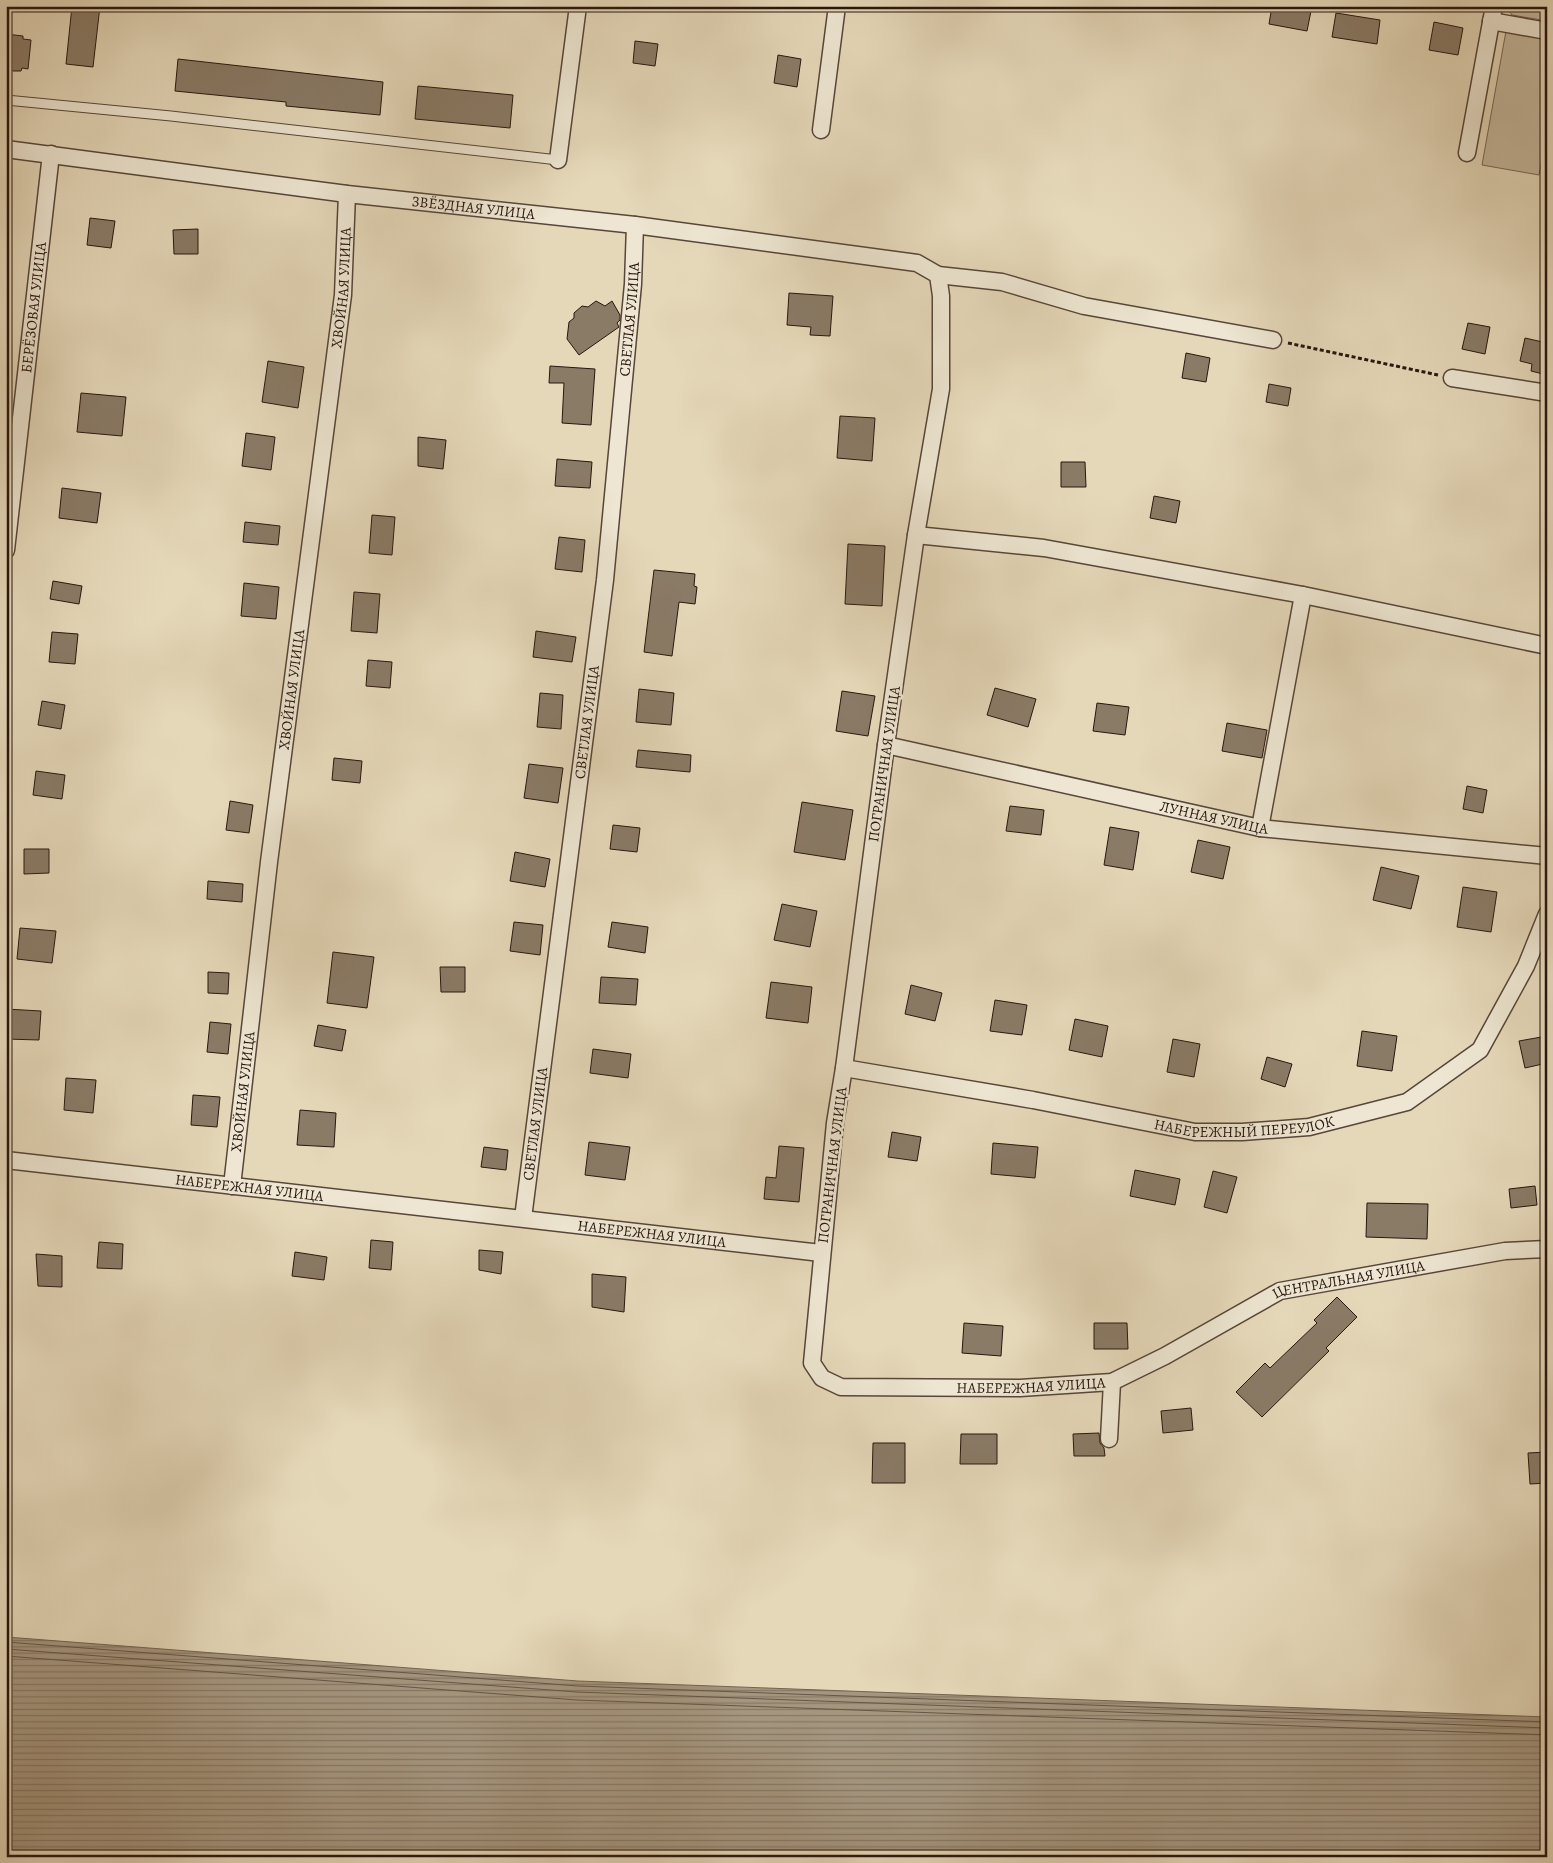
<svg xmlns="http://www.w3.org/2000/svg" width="1553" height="1863" viewBox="0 0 1553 1863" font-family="Alegreya,serif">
	<defs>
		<pattern id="water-rules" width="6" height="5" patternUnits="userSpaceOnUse" patternTransform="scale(1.25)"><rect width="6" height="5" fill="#a5967f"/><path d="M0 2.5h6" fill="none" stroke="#867966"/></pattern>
	</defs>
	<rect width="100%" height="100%" fill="#e5d8b9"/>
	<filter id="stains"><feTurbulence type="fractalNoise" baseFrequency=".004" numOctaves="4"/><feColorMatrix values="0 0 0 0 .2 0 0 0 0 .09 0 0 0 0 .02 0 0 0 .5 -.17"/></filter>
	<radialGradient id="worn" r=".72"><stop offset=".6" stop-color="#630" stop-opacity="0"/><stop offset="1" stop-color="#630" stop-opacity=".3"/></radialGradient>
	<path fill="#c5b79c" stroke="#766655" d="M1509 6H1547V21L1512 15 1509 11Z
		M1506 31 1547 35V132L1539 175 1482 165Z"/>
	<path fill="url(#water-rules)" stroke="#736352" d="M6 1637 578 1681 1547 1717V1857H6Z"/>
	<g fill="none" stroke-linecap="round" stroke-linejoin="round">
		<path stroke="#665646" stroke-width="1" d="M6 1642 578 1686 1547 1722
			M6 1649 577 1692 1547 1728
			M6 1656 577 1700 1547 1735"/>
	</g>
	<path fill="#8a7b67" stroke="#28160e" d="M72 6H100L93 67 66 64Z
		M1272 6H1312L1307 31 1269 24Z
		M1336 13 1380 20 1377 44 1332 37Z
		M1434 22 1463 28 1458 55 1429 50Z
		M6 34 23 36V39L31 40 28 69 22 68 21 71H6Z
		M635 41 658 44 655 66 633 63Z
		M778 55 801 59 797 87 774 83Z
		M178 59 383 82 380 115 286 106V102L175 91Z
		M418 86 513 95 510 128 415 119Z
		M90 218 115 221 111 248 87 245Z
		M198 229V254H174L173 230Z
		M789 293 833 296 830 336 810 335 811 327 787 325Z
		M596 301 605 306 612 301 620 315V320L617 323 619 327 579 355 567 339 569 322 574 318V313L582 306 588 307Z
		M1468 323 1490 327 1485 354 1462 349Z
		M1525 338 1547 343V375L1531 371 1532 364 1520 361Z
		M1186 353 1210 358 1206 382 1182 378Z
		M268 361 304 367 298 408 262 402Z
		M550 366 595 369 591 425 562 423 564 383H549Z
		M1269 384 1291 388 1288 406 1266 402Z
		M81 393 126 397 122 436 77 432Z
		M840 416 875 418 872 461 837 458Z
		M246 433 275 437 271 470 242 466Z
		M418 437 446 440 443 469 418 466Z
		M557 459 592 462 590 488 555 486Z
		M1061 462H1085L1086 487H1061Z
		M62 488 101 493 97 523 59 518Z
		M1154 496 1180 501 1176 523 1150 518Z
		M372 515 395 517 392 555 369 553Z
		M245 522 280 526 278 545 243 542Z
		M559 537 585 540 582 572 555 569Z
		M848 544 885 546 882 606 845 604Z
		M654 570 695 574 694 586 697 587 695 604 679 602 672 656 644 652Z
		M53 581 82 586 79 604 50 599Z
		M244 583 279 587 276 619 241 616Z
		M354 592 380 594 377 633 351 631Z
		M536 631 576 637 572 662 533 657Z
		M52 632 78 634 75 664 49 662Z
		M368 660 392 662 390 688 366 686Z
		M995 688 1036 699 1028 727 987 715Z
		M639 689 674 693 671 725 636 722Z
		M842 691 875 696 868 736 836 731Z
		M540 693 563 695 561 729 537 727Z
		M42 701 65 705 61 729 38 725Z
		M1097 703 1129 707 1125 735 1093 731Z
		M1227 723 1267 730 1262 758 1222 751Z
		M638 750 691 755 690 772 636 767Z
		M334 758 362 761 360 783 332 780Z
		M529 764 563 768 558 803 524 798Z
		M36 771 65 775 62 799 33 795Z
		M1467 786 1487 790 1483 813 1463 809Z
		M230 801 253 805 249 833 226 830Z
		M802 802 853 810 845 860 794 852Z
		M1010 806 1044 810 1041 835 1006 831Z
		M613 825 640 828 637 852 610 849Z
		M1110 827 1139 832 1133 870 1104 865Z
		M1198 840 1230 847 1223 879 1191 872Z
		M24 849H49V873L24 874Z
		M515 852 550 859 545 887 510 881Z
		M1381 867 1419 876 1411 909 1373 900Z
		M208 881 243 884 242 902 207 899Z
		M1463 887 1497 892 1491 932 1457 927Z
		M782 904 817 911 810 947 774 940Z
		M514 922 543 925 540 955 510 951Z
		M612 922 648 927 645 953 608 947Z
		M20 928 56 931 52 963 17 959Z
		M333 952 374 957 367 1008 327 1003Z
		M440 967H465V992H441Z
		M208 972 229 973 228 994 208 993Z
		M601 977 638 979 636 1005 599 1003Z
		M771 982 812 987 808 1023 766 1018Z
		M911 985 942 993 935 1021 905 1014Z
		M995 1000 1027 1005 1022 1035 990 1031Z
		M6 1009 41 1011 39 1040 6 1039Z
		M1075 1019 1108 1026 1102 1057 1069 1050Z
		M210 1022 231 1024 228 1054 207 1052Z
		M318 1025 346 1030 342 1051 314 1046Z
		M1362 1031 1397 1036 1392 1071 1357 1066Z
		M1547 1036V1063L1525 1068 1519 1041Z
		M1173 1039 1200 1044 1194 1077 1167 1072Z
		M593 1049 631 1054 628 1078 590 1073Z
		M1267 1057 1292 1064 1285 1087 1261 1079Z
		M66 1078 96 1080 93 1113 64 1110Z
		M193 1095 220 1097 217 1127 191 1125Z
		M300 1110 336 1113 334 1147 297 1145Z
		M892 1132 921 1137 917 1161 888 1157Z
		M589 1142 630 1147 625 1180 585 1175Z
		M993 1143 1038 1147 1035 1178 991 1174Z
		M779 1146 804 1148 799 1202 764 1199 766 1177 776 1178Z
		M484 1147 508 1150 506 1170 481 1167Z
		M1135 1170 1180 1179 1175 1205 1130 1196Z
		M1213 1171 1237 1177 1227 1213 1204 1207Z
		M1535 1186 1537 1205 1511 1208 1509 1189Z
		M1367 1203 1428 1204 1427 1239 1366 1237Z
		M371 1240 393 1242 391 1270 369 1268Z
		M99 1242 123 1244 122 1269 97 1268Z
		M479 1250 503 1252 501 1274 479 1270Z
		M295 1252 327 1257 324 1280 292 1276Z
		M36 1254 62 1256V1287L38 1286Z
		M592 1274 626 1277 624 1312 592 1307Z
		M1337 1297 1357 1317 1326 1348 1329 1351 1262 1417 1236 1392 1265 1363 1270 1368 1317 1323 1314 1320Z
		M964 1323 1003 1326 1001 1356 962 1353Z
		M1094 1323H1127L1128 1349H1094Z
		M1191 1408 1193 1430 1163 1433 1161 1411Z
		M1099 1433 1100 1443 1104 1448 1105 1456H1074L1073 1434Z
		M961 1434H997V1464H960Z
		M873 1443H905V1483H872Z
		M1547 1452V1483L1530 1484 1528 1453Z"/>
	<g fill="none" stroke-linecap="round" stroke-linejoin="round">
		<defs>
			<path id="service" d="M6 100 171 116 558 160"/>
			<g id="minor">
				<path d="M1491 21 1547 31"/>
				<path d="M821 130 837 6"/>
				<path id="s1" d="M6 149 347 194 635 225 917 263 938 275 1002 282 1084 306 1273 340"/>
				<path d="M1467 153 1494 6"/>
				<path d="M558 160 578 6"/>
				<path id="s2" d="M938 275 941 296V389L916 535 886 745 844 1068 835 1123 812 1363 822 1378 841 1387 1020 1388 1112 1382 1165 1356 1280 1291 1505 1251 1547 1249"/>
				<path d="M1452 378 1547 393"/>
				<path d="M916 535 1044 548 1303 595 1547 646"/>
				<path id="s3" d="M6 550 51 154"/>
				<path id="s4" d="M886 745 1260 828 1547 856"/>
				<path d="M1260 828 1303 595"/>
				<path id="s5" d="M844 1068 1033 1100 1195 1132H1242L1309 1127 1407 1102 1480 1050 1526 966 1547 914"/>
				<path id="s6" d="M6 1160 821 1253"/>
				<path id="s7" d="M232 1186 269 862 343 295 347 194"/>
				<path id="s8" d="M523 1218 605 580 633 284 635 225"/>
				<path d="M1109 1439 1112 1382"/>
			</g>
		</defs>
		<use href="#service" stroke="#574639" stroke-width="11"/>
		<use href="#minor" stroke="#574639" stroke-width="19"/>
		<path stroke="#28160e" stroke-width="3" stroke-dasharray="4 2.5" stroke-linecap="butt" d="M1288 343 1438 375"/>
		<use href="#service" stroke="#eee6d2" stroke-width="9"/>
		<use href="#minor" stroke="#eee6d2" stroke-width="16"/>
	</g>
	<g text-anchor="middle" stroke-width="5" stroke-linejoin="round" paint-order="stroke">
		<g font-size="15" fill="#28160e" stroke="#eee6d2">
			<text dy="5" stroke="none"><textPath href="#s1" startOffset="471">ЗВЁЗДНАЯ УЛИЦА</textPath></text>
			<text dy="5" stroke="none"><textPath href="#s7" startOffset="905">ХВОЙНАЯ УЛИЦА</textPath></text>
			<text dy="5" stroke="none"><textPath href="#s3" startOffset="244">БЕРЁЗОВАЯ УЛИЦА</textPath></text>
			<text dy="5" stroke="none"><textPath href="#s8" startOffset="905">СВЕТЛАЯ УЛИЦА</textPath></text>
			<text dy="5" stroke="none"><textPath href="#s7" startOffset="500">ХВОЙНАЯ УЛИЦА</textPath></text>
			<text dy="5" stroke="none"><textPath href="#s8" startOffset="500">СВЕТЛАЯ УЛИЦА</textPath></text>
			<text transform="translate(884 764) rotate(-82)" y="5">ПОГРАНИЧНАЯ УЛИЦА</text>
			<text dy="5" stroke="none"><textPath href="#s4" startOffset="336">ЛУННАЯ УЛИЦА</textPath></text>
			<text dy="5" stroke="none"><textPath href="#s7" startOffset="95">ХВОЙНАЯ УЛИЦА</textPath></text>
			<text dy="5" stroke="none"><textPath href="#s5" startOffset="406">НАБЕРЕЖНЫЙ ПЕРЕУЛОК</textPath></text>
			<text dy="5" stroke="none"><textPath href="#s8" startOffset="95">СВЕТЛАЯ УЛИЦА</textPath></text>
			<text transform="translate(832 1165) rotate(-83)" y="5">ПОГРАНИЧНАЯ УЛИЦА</text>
			<text dy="5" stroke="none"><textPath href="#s6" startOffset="245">НАБЕРЕЖНАЯ УЛИЦА</textPath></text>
			<text dy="5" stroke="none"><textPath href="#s6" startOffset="650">НАБЕРЕЖНАЯ УЛИЦА</textPath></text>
			<text dy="5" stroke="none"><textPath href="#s2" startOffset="1668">ЦЕНТРАЛЬНАЯ УЛИЦА</textPath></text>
			<text dy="5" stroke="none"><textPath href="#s2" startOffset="1326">НАБЕРЕЖНАЯ УЛИЦА</textPath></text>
		</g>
	</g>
	<rect width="1553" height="1863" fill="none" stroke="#e5d8b9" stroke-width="25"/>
	<rect x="8" y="8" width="1538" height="1848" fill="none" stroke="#28160e" stroke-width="2.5"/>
	<rect x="12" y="12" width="1528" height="1838" fill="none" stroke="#28160e"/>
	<rect width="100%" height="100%" filter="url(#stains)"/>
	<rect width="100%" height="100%" fill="url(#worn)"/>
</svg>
